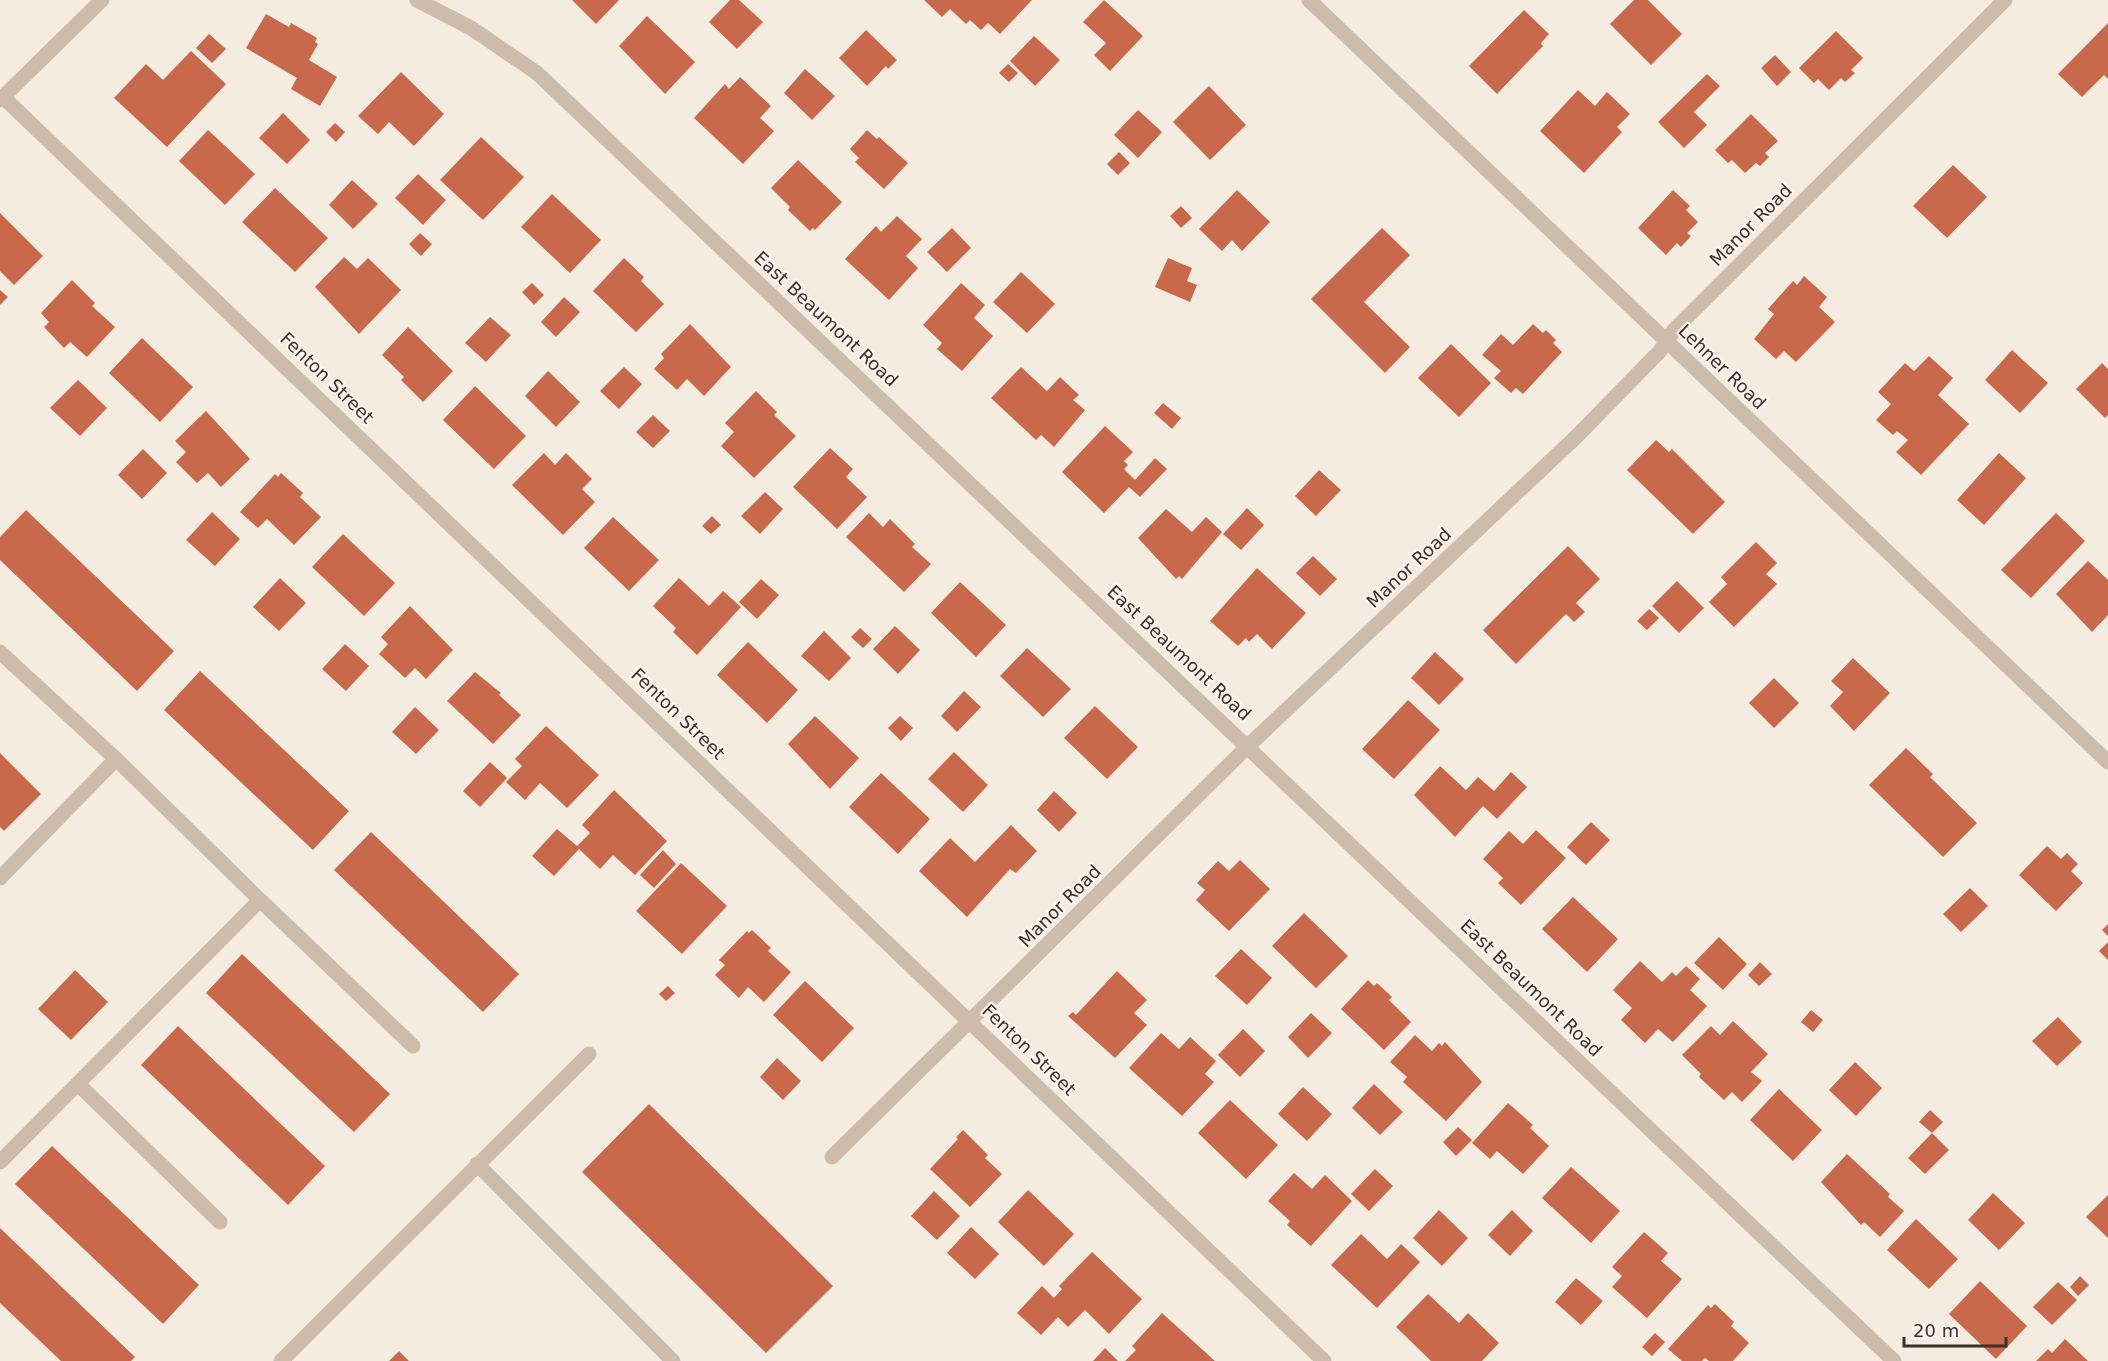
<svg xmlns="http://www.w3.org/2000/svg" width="2108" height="1361" viewBox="0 0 2108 1361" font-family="'DejaVu Sans',sans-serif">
	<rect width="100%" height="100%" fill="#f4ebe1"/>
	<path fill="#c8694b" d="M572 0H619L596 24Z
		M730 0H739L763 22 737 49 709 22Z
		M924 0H1032L1000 34 988 23 981 30 970 20 966 24 950 9 942 17Z
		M1104 0 1143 36 1110 71 1094 55 1106 43 1083 22Z
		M1634 0H1648L1682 34 1651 65 1610 24Z
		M1524 10 1549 34 1541 43 1543 46 1497 94 1469 66Z
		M266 14 289 27 291 23 317 38 315 42 318 44 309 60 337 77 320 106 291 89 297 78 246 48Z
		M647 16 695 62 665 94 619 46Z
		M2108 23V79L2104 75 2082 97 2058 74Z
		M866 30 897 60 888 69 886 66 867 86 839 58Z
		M1836 31 1863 58 1851 70 1855 73 1845 82 1841 78 1829 90 1818 79 1814 83 1799 68Z
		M209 34 226 49 212 63 196 48Z
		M1034 36 1060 60 1035 86 1010 61Z
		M191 51 226 84 167 147 114 98 146 64 163 80Z
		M1775 55 1791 72 1777 86 1761 68Z
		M1008 64 1018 73 1009 82 999 73Z
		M805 69 835 96 812 120 784 93Z
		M401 72 444 114 414 146 389 122 378 134 358 116Z
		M1707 74 1720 86 1694 112 1707 125 1684 148 1658 122Z
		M740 77 771 106 760 118 774 131 743 164 694 118 725 84 729 89Z
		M1209 86 1246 125 1210 160 1173 122Z
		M1578 90 1595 106 1607 92 1630 114 1617 127 1622 132 1584 173 1540 131Z
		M1138 110 1162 132 1138 158 1114 135Z
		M283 113 310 140 287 164 259 138Z
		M1751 114 1778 141 1765 153 1769 157 1760 166 1756 163 1745 173 1732 160 1728 163 1715 150Z
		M335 123 345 132 336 142 326 132Z
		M208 130 255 174 225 205 179 161Z
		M867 130 877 139 879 137 908 163 884 189 855 162 859 158 850 149Z
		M481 137 524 177 483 220 440 180Z
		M1119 152 1130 163 1118 175 1107 164Z
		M798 160 842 202 815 230 813 228 810 231 788 210 790 207 771 188Z
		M1953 165 1987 197 1947 238 1913 206Z
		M418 174 446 200 423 225 395 198Z
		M352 180 378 204 353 229 329 205Z
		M275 188 328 238 295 272 242 222Z
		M1237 190 1270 222 1242 251 1232 240 1222 251 1199 229Z
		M1673 190 1690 206 1686 210 1698 222 1687 233 1691 236 1681 247 1677 243 1666 255 1638 228Z
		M552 194 601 240 570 273 521 227Z
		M1181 206 1192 218 1181 228 1170 216Z
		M0 213 43 256 14 285 0 271Z
		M897 216 922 239 906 256 918 268 889 300 845 259 876 226 881 232Z
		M952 228 971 248 947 272 927 252Z
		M1382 228 1410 255 1364 302 1410 347 1385 373 1311 299Z
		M420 233 432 244 421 256 409 244Z
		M344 257 357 269 368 258 401 290 359 334 315 287Z
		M624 258 644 277 641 281 664 304 636 332 593 291Z
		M1168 258 1192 268 1187 281 1197 285 1190 302 1155 287Z
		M1021 272 1055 304 1027 333 993 302Z
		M1804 276 1827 297 1819 307 1835 322 1796 362 1784 351 1776 359 1754 339 1774 314 1768 309 1793 281 1797 285Z
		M72 280 95 303 92 306 115 327 87 357 70 342 64 348 44 327 49 322 41 313Z
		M532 283 544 295 534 305 522 292Z
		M961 283 985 305 974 318 993 336 962 371 937 349 942 343 923 325Z
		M0 290 8 297 0 305Z
		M564 297 580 312 556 337 541 322Z
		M490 317 511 335 486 362 465 343Z
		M690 324 731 367 704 396 687 379 677 390 654 369 664 358 661 354Z
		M1533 324 1543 333 1546 330 1556 340 1553 343 1562 352 1523 394 1516 388 1511 393 1494 378 1501 371 1482 355 1501 334 1513 345Z
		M408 327 453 371 423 402 401 380 404 377 382 355Z
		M142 338 193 387 160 422 109 373Z
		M1451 344 1491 383 1459 417 1418 378Z
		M2012 350 2048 383 2020 413 1985 380Z
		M1929 356 1953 378 1938 395 1969 424 1921 475 1896 452 1908 440 1897 431 1893 435 1876 420 1891 404 1878 392 1905 363 1914 371Z
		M2102 363 2108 369V415L2105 418 2076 389Z
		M624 367 642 384 619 409 600 391Z
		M1021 367 1047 391 1060 377 1079 395 1073 400 1085 410 1054 447 1041 435 1036 440 991 398Z
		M548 371 580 402 556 427 525 396Z
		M78 380 107 408 80 436 50 408Z
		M475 386 526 436 494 469 443 420Z
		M756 391 777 412 774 415 796 436 754 478 721 446 734 432 725 423Z
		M1163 403 1181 418 1172 429 1154 413Z
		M206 411 250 459 221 487 208 473 197 483 176 462 186 452 175 441Z
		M653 415 670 431 653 448 636 432Z
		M1105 426 1133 452 1124 461 1128 465 1124 469 1135 480 1155 458 1167 469 1140 497 1129 487 1104 513 1062 472Z
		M1656 440 1669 452 1672 449 1725 502 1693 534 1627 470Z
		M830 448 853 469 846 477 867 497 837 529 793 487Z
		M143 449 167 473 142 499 118 475Z
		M544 453 555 465 566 453 592 479 582 489 595 502 563 535 512 485Z
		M1999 453 2026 478 1984 525 1957 500Z
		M1319 470 1341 490 1316 516 1295 496Z
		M281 473 303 493 300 497 321 517 294 545 267 519 258 528 240 512 275 474 278 477Z
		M765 492 783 509 760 534 741 516Z
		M1247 508 1264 525 1241 550 1223 534Z
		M1166 509 1192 532 1206 517 1222 532 1182 579 1179 576 1176 579 1138 538Z
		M26 510 174 651 137 691 0 560V537Z
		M212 512 240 539 215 566 186 540Z
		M869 513 883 527 890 519 915 544 912 547 931 564 904 592 846 537Z
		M2056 513 2085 541 2031 598 2001 570Z
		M712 516 721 525 711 534 702 526Z
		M613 517 659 560 629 591 584 548Z
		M343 534 395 583 364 616 312 567Z
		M1756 542 1777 563 1766 574 1777 584 1734 627 1709 602 1727 584 1721 577Z
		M1568 546 1600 579 1576 603 1585 612 1574 622 1566 614 1516 664 1483 630Z
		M1313 556 1337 579 1320 596 1296 573Z
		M2088 561 2108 580V615L2092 632 2056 594Z
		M1257 568 1306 613 1272 649 1257 634 1249 642 1246 638 1238 646 1210 621Z
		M280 578 306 603 279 631 253 607Z
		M679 578 709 606 723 591 741 607 697 655 673 632 676 628 653 606Z
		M761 579 779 595 757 619 739 602Z
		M1677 581 1704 608 1679 633 1652 606Z
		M960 582 1006 625 976 657 931 613Z
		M410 606 453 650 426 679 415 668 405 678 379 654 388 644 381 637Z
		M1649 609 1659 618 1647 630 1637 621Z
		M895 626 920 650 898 674 873 649Z
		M860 628 872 639 863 648 851 637Z
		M824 631 851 658 829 681 801 656Z
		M748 642 798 690 767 723 717 675Z
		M345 644 369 666 346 691 322 669Z
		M1027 648 1071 689 1043 717 1000 676Z
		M1435 652 1464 679 1439 705 1411 678Z
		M1853 658 1890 693 1854 731 1830 706 1843 692 1831 681Z
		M200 671 349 811 313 850 164 710Z
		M475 672 501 693 499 695 521 715 493 744 447 701Z
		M1774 678 1799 703 1774 728 1749 703Z
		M964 691 981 707 957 732 941 716Z
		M1408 700 1440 730 1394 779 1362 749Z
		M1095 706 1138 747 1107 779 1064 738Z
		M415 707 439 730 416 754 392 732Z
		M815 716 859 758 830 789 788 744Z
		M900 716 913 728 901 741 888 728Z
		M546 726 599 775 567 808 540 783 525 800 506 782 522 766 515 759Z
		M1906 748 1933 774 1930 777 1977 823 1943 857 1869 785Z
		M954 752 988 785 963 812 928 779Z
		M0 753 41 794 4 831 0 827Z
		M490 762 507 778 480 807 463 791Z
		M1440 766 1466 790 1478 777 1494 791 1511 772 1527 787 1497 819 1483 806 1455 837 1414 795Z
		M881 773 930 819 898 854 849 807Z
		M614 790 667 841 635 875 613 855 600 869 579 849 554 876 532 856 557 829 577 846 590 833 582 825Z
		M1054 791 1077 813 1059 832 1037 810Z
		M1591 822 1610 840 1586 865 1567 847Z
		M1011 825 1037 851 1016 873 1010 869 967 917 919 871 950 838 975 862Z
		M1536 830 1566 858 1521 905 1498 883 1503 878 1483 859 1509 831 1523 844Z
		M371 832 519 974 483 1012 334 870Z
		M2047 846 2061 859 2067 853 2078 864 2071 871 2083 883 2056 911 2019 875Z
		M663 850 676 864 654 888 640 875Z
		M1240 860 1270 889 1229 931 1196 900 1205 890 1197 883 1218 861 1229 871Z
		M681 863 727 906 682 954 636 911Z
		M1970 888 1988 906 1961 932 1943 914Z
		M1573 897 1618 939 1587 972 1542 929Z
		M1304 913 1348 956 1316 988 1272 946Z
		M2108 924V936L2102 930Z
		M752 930 771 948 768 951 791 972 764 1002 748 987 739 998 715 975 725 965 719 960 747 931 749 933Z
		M1719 937 1747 964 1723 990 1694 963Z
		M2108 942V960L2099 951Z
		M1241 949 1272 978 1247 1005 1215 976Z
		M242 954 390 1094 354 1132 206 993Z
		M1640 961 1662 982 1672 972 1676 976 1686 966 1700 979 1690 990 1707 1006 1673 1042 1658 1029 1645 1043 1621 1020 1632 1008 1613 990Z
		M1760 962 1772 974 1759 986 1748 975Z
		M75 970 108 1002 71 1040 38 1009Z
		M1117 971 1147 1000 1134 1013 1147 1025 1115 1058 1068 1016 1073 1012 1076 1015Z
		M1368 980 1374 986 1377 983 1392 997 1389 1000 1411 1022 1384 1050 1341 1009Z
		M805 981 854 1028 822 1062 773 1015Z
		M668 986 675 993 666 1001 659 994Z
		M1811 1010 1823 1020 1813 1032 1801 1022Z
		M1311 1013 1332 1033 1308 1058 1288 1037Z
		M2058 1017 2082 1042 2057 1066 2032 1041Z
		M1733 1021 1768 1054 1751 1072 1762 1081 1742 1102 1732 1092 1724 1100 1699 1077 1701 1074 1682 1055 1711 1026 1720 1035Z
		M178 1026 325 1166 288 1205 141 1065Z
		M1243 1029 1265 1051 1240 1077 1218 1055Z
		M1161 1033 1179 1049 1190 1037 1216 1061 1205 1074 1214 1082 1182 1116 1129 1068Z
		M1415 1035 1432 1051 1439 1043 1442 1046 1445 1042 1482 1082 1446 1121 1403 1082 1407 1077 1390 1062Z
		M777 1058 801 1081 783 1100 760 1077Z
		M1855 1062 1882 1088 1856 1116 1829 1090Z
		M1374 1084 1403 1112 1380 1135 1352 1108Z
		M1303 1087 1332 1114 1307 1141 1278 1114Z
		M1779 1089 1822 1130 1793 1161 1750 1120Z
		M1230 1100 1278 1145 1246 1179 1198 1133Z
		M1508 1103 1533 1125 1530 1128 1549 1146 1523 1174 1497 1151 1490 1159 1472 1143Z
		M649 1104 833 1286 766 1353 582 1172Z
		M1930 1110 1943 1122 1932 1133 1919 1122Z
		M1458 1127 1472 1140 1456 1156 1443 1142Z
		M963 1130 988 1155 985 1158 1002 1174 970 1207 930 1169 958 1139 956 1137Z
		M1932 1133 1949 1150 1925 1174 1908 1158Z
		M52 1146 199 1285 163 1324 15 1184Z
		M1847 1154 1890 1194 1888 1197 1904 1211 1880 1237 1864 1222 1861 1225 1821 1182Z
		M1571 1167 1620 1211 1591 1243 1542 1198Z
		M1375 1169 1393 1186 1369 1211 1351 1194Z
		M1294 1173 1312 1189 1325 1175 1352 1201 1311 1246 1287 1225 1290 1221 1268 1201Z
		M1028 1190 1074 1234 1044 1266 998 1222Z
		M934 1191 960 1216 937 1240 911 1216Z
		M1993 1193 2025 1223 1999 1250 1968 1220Z
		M2108 1195V1238L2086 1217Z
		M1439 1210 1468 1238 1442 1266 1413 1238Z
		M1512 1210 1533 1231 1510 1256 1488 1235Z
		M1916 1219 1958 1259 1929 1289 1887 1250Z
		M971 1227 999 1254 975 1279 947 1253Z
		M0 1228 135 1357 131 1361H61L0 1303Z
		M1644 1232 1668 1253 1661 1261 1682 1279 1647 1318 1612 1287 1622 1276 1612 1267Z
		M1361 1234 1387 1259 1401 1244 1420 1262 1377 1308 1331 1265Z
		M1092 1252 1142 1299 1109 1334 1085 1310 1068 1327 1058 1317 1041 1335 1017 1313 1042 1286 1054 1298 1062 1289 1059 1286Z
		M2080 1276 2089 1285 2078 1296 2070 1287Z
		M1576 1278 1603 1301 1581 1325 1555 1302Z
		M1980 1281 2027 1326 1996 1359 1949 1314Z
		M2058 1282 2077 1300 2052 1325 2033 1307Z
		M1428 1294 1459 1323 1468 1313 1499 1343 1482 1361H1431L1396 1327Z
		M1715 1304 1734 1322 1731 1326 1749 1343 1733 1361H1709L1705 1358 1702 1361H1682L1668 1349 1708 1305 1711 1308Z
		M1162 1313 1215 1361H1125L1136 1350 1132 1346Z
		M1655 1333 1665 1342 1652 1356 1642 1347Z
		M2065 1339 2088 1361H2036L2048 1349 2052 1353Z
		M1105 1348 1118 1361H1093Z
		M399 1351 409 1361H389Z"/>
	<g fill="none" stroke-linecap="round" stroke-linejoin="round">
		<path stroke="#cdbbac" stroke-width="15" d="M0 652 116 759 260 900 0 1162
			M0 878 116 759
			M260 900 413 1046
			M78 1084 220 1222
			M477 1164 673 1361
			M281 1361 589 1054"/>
		<path stroke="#cdbbac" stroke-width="15" d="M417 0 471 28 537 73 1894 1361
			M1309 0 2108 762
			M3 97 1324 1361
			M0 100 102 0
			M832 1157 1248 746 1577 436 1660 351 1674 330 2005 0"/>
	</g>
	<g text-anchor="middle" stroke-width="4.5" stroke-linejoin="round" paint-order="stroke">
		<g font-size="18" fill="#3b302b" stroke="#fbf5ee">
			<text transform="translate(1751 225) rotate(-45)" y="6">Manor Road</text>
			<text transform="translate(826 319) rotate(43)" y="6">East Beaumont Road</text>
			<text transform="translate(1722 367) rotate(44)" y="6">Lehner Road</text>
			<text transform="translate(327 378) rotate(44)" y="6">Fenton Street</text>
			<text transform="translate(1409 568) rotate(-43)" y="6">Manor Road</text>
			<text transform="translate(1179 653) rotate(43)" y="6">East Beaumont Road</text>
			<text transform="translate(678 714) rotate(44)" y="6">Fenton Street</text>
			<text transform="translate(1060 906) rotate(-45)" y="6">Manor Road</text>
			<text transform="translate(1531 988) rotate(44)" y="6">East Beaumont Road</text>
			<text transform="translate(1029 1050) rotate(44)" y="6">Fenton Street</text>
		</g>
	</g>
	<path d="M1904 1337v9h102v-9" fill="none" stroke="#3b302b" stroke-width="3"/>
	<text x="1913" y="1337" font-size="18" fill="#3b302b" stroke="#fbf5ee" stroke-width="4.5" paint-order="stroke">20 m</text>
</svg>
